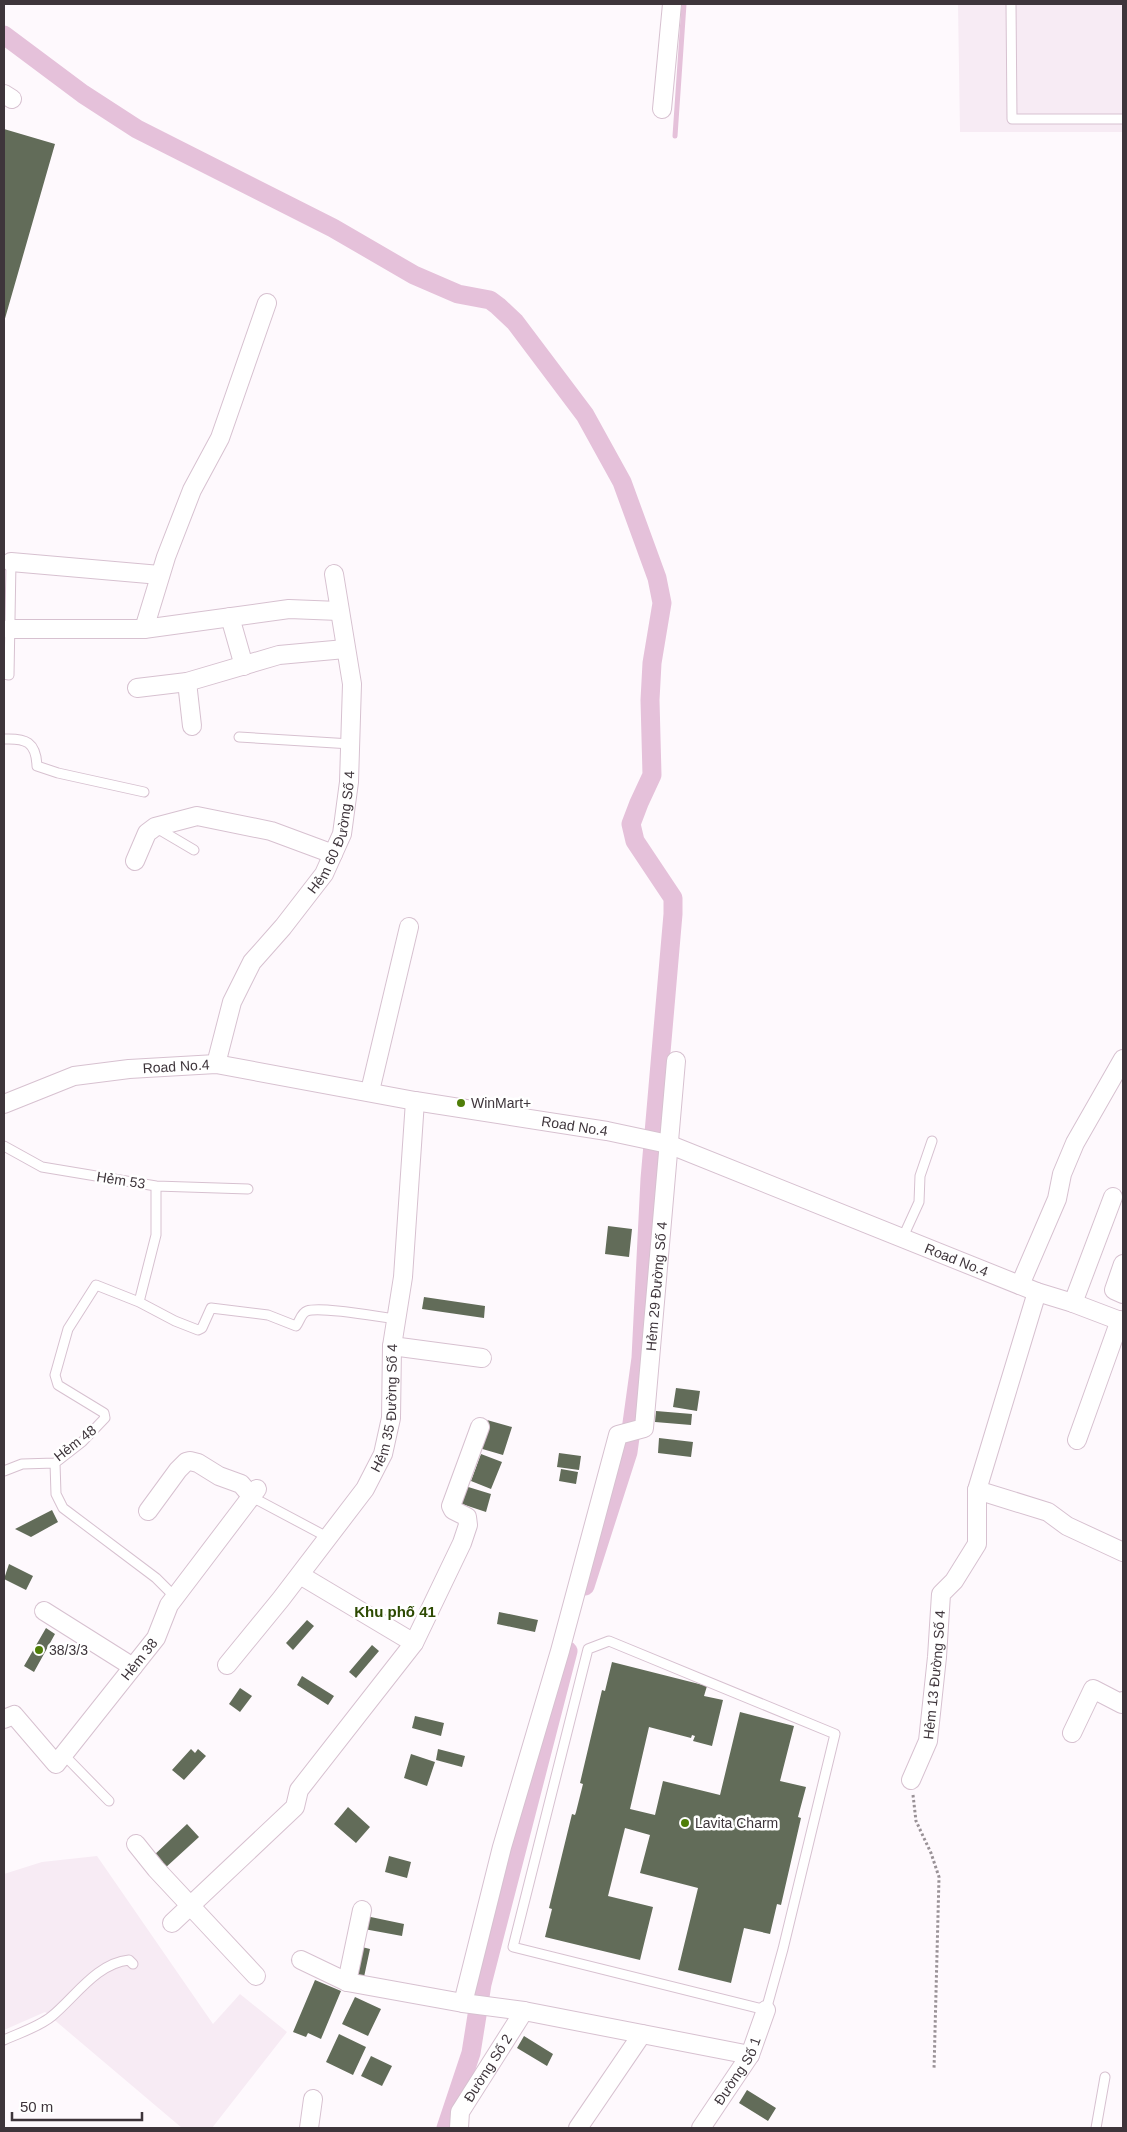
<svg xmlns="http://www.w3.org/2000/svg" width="1127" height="2132" viewBox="0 0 1127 2132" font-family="Arial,sans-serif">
	<rect width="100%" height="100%" fill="#fef9fd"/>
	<path fill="#f7ebf4" d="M958 4H1123V132H960Z
		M97 1856 213 2024 240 1994 287 2032 212 2128H182L45 2012 4 2030V1874L42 1862Z"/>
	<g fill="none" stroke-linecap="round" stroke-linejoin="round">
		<path stroke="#e5c1da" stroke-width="5" d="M675 136 684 4"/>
		<path stroke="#e5c1da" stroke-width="19" d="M4 35 83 94 137 129 333 228 414 275 458 294 490 300 498 306 515 322 585 415 622 482 657 578 662 603 652 663 650 700 652 775 639 803 631 824 635 841 673 898V914L650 1179 641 1358 628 1452 585 1586
			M446 2128 471 2053 482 1984 568 1651"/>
	</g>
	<path fill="#626c59" d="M4 129 55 144 4 322Z
		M608 1226 632 1229 629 1257 605 1254Z
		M424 1297 485 1306 484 1318 422 1309Z
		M676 1388 700 1391 697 1411 673 1407Z
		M656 1411 692 1414 691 1425 655 1422Z
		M487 1420 512 1427 503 1455 479 1448Z
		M659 1438 693 1442 691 1457 658 1453Z
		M559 1453 581 1456 579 1470 557 1467Z
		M481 1454 502 1462 491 1489 471 1481Z
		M561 1469 578 1472 576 1484 559 1481Z
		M465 1486 491 1494 486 1512 459 1503Z
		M52 1510 58 1522 31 1537 15 1529Z
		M9 1564 33 1576 26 1590 4 1579Z
		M499 1612 538 1620 535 1632 497 1624Z
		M307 1620 314 1626 293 1650 286 1643Z
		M46 1628 55 1634 34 1672 24 1666Z
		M372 1645 379 1651 356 1678 349 1672Z
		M612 1662 707 1686 704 1696 723 1700 712 1746 693 1741 695 1736 692 1735 691 1738 649 1727 630 1809 655 1815 663 1781 720 1795 740 1712 794 1726 780 1781 806 1787 798 1817 801 1818 781 1905 777 1904 770 1934 744 1928 731 1983 678 1970 698 1888 640 1873 650 1835 625 1828 608 1896 653 1907 640 1960 545 1937 552 1909 549 1908 572 1814 575 1815 576 1812 583 1784 580 1783 602 1690 605 1691Z
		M302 1676 334 1696 328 1705 297 1685Z
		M240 1688 252 1696 240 1712 229 1704Z
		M415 1716 444 1723 441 1736 412 1728Z
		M191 1749 195 1753 198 1749 206 1756 184 1780 172 1770Z
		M438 1749 465 1756 462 1767 436 1760Z
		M411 1754 435 1762 427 1786 404 1778Z
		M348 1807 370 1827 356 1843 334 1824Z
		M187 1824 199 1837 164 1869 152 1857Z
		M389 1856 411 1862 407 1878 385 1872Z
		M366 1916 404 1924 402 1936 364 1929Z
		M358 1946 370 1949 364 1977 353 1974Z
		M315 1980 341 1991 321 2039 308 2033 306 2037 293 2032Z
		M355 1997 381 2009 368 2036 342 2024Z
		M339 2034 366 2047 353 2075 326 2062Z
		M524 2036 553 2054 547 2066 517 2048Z
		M371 2056 392 2066 382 2086 361 2076Z
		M747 2090 776 2108 768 2121 739 2103Z"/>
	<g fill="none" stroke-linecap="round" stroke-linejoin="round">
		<defs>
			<path id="lane" d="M1011 4 1012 119H1123
				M4 674 9 675 11 562
				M239 737 351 744
				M4 739C26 738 36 742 37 766L58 773 144 792
				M155 827 194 850
				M4 1146 42 1167 156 1186V1235L139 1302
				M156 1186 248 1189
				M903 1237 919 1202 920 1176 932 1141
				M55 1463 56 1494 63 1508 156 1578 175 1597
				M4 1471 22 1464 55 1463 82 1442 105 1418 104 1413 58 1385 55 1375 68 1329 96 1285 139 1302 175 1321 198 1330 202 1328 211 1308 268 1315 296 1326C300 1321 301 1313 307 1311 321 1306 379 1317 397 1319
				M252 1497 329 1538
				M609 1641 835 1734 783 1949 766 2010 513 1947 588 1649Z
				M64 1755 109 1801
				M4 2040C19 2033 39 2027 52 2016 75 1997 97 1963 129 1960L133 1964
				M1096 2128 1105 2077"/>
			<g id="street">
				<path d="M4 94 12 99"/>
				<path d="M662 109 672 4"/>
				<path d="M11 562 160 575"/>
				<path d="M230 617 244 666"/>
				<path d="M9 629H144L289 609 339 611"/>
				<path d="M144 629 166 557 192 490 220 438 267 303"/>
				<path d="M187 682 192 726"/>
				<path d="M137 688 187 682 279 655 345 649"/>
				<path d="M135 861 147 833 155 827 197 816 271 831 333 854"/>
				<path id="s1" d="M216 1064 232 1002 252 962 283 927 324 874 342 834 349 782 352 684 334 574"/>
				<path d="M370 1091 409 927"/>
				<path id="s2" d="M4 1104 74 1076 129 1069 216 1064 415 1101 607 1131 668 1144 1037 1292 1073 1303 1123 1322"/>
				<path d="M1123 1264 1114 1290 1123 1294"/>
				<path d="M1020 1285 1057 1199 1062 1174 1075 1143 1123 1059"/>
				<path d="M1073 1303 1113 1197"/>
				<path d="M392 1346 482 1358"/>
				<path d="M1077 1440 1120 1320"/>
				<path d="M977 1490 1048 1512 1067 1526 1123 1552"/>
				<path d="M148 1511 178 1470 186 1462 190 1461 198 1463 219 1476 241 1484 252 1497"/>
				<path d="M300 1575 414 1643"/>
				<path d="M44 1611 133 1667"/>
				<path id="s3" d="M227 1665 281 1599 365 1489 383 1454 391 1418 392 1346 403 1277 415 1101"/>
				<path id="s4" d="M4 1719 14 1715 56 1764 156 1638 169 1605 257 1489"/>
				<path d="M1072 1733 1093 1689 1122 1704 1123 1701"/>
				<path id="s5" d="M911 1780 928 1741 937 1657 941 1594 954 1581 977 1544V1490L1037 1292"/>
				<path d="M136 1844 156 1869 256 1976"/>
				<path d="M362 1910 347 1982 463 2003 524 2011 750 2055"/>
				<path d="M172 1923 295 1807 299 1790 414 1643 462 1543 468 1525 467 1517 453 1510 451 1506 480 1427"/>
				<path d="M301 1960 347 1982"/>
				<path id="s6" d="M463 2003 502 1847 560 1651 618 1435 644 1428 676 1061"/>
				<path d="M309 2128 313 2099"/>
				<path id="s7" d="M459 2128 460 2112 524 2011"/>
				<path d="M578 2128 642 2034"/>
				<path id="s8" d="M701 2128 750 2055 766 2010"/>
			</g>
		</defs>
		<use href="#lane" stroke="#d7c1d0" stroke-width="11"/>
		<use href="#street" stroke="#d7c1d0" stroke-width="20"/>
		<path stroke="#999196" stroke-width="3" stroke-dasharray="2.5 2.5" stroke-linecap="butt" d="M913 1795 916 1821 931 1853 939 1877 934 2070"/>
		<use href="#lane" stroke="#fff" stroke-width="9"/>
		<use href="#street" stroke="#fff" stroke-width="18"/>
	</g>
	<g fill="#4f7e08" stroke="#fff" stroke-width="2">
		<circle cx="461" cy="1103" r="5"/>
		<circle cx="39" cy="1650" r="5"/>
		<circle cx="685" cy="1823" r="5"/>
	</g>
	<g text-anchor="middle" stroke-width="5" stroke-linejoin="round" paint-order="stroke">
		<g font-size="14" fill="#3e353b" stroke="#fff">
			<text dy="5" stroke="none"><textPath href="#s1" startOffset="265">Hẻm 60 Đường Số 4</textPath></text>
			<text dy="5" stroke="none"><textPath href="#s2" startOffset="178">Road No.4</textPath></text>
			<text dy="5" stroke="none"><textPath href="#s2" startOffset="582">Road No.4</textPath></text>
			<text transform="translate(121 1180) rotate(9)" y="5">Hẻm 53</text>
			<text dy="5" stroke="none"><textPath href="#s2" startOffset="988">Road No.4</textPath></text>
			<text dy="5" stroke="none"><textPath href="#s6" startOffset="758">Hẻm 29 Đường Số 4</textPath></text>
			<text dy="5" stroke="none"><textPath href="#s3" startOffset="309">Hẻm 35 Đường Số 4</textPath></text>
			<text transform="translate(75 1443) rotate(-38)" y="5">Hẻm 48</text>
			<text dy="5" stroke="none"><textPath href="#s4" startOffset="209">Hẻm 38</textPath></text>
			<text dy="5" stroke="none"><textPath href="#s5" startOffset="109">Hẻm 13 Đường Số 4</textPath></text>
			<text dy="5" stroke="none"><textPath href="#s7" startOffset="68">Đường Số 2</textPath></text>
			<text dy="5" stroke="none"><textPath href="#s8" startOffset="68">Đường Số 1</textPath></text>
		</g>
		<g font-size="14" fill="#3e353b" stroke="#fff" text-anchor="start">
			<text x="471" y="1108">WinMart+</text>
			<text x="49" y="1655">38/3/3</text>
			<text x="695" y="1828">Lavita Charm</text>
		</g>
		<g font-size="15" font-weight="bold" fill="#2d4a02" stroke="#fff">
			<text x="395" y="1617">Khu phố 41</text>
		</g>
	</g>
	<rect width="1127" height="2132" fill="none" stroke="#3e353b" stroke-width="10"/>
	<path d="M12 2112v8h130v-8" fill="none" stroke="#3e353b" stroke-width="2.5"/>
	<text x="20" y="2112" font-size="15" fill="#3e353b" stroke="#ffffff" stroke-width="4" paint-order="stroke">50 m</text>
</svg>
